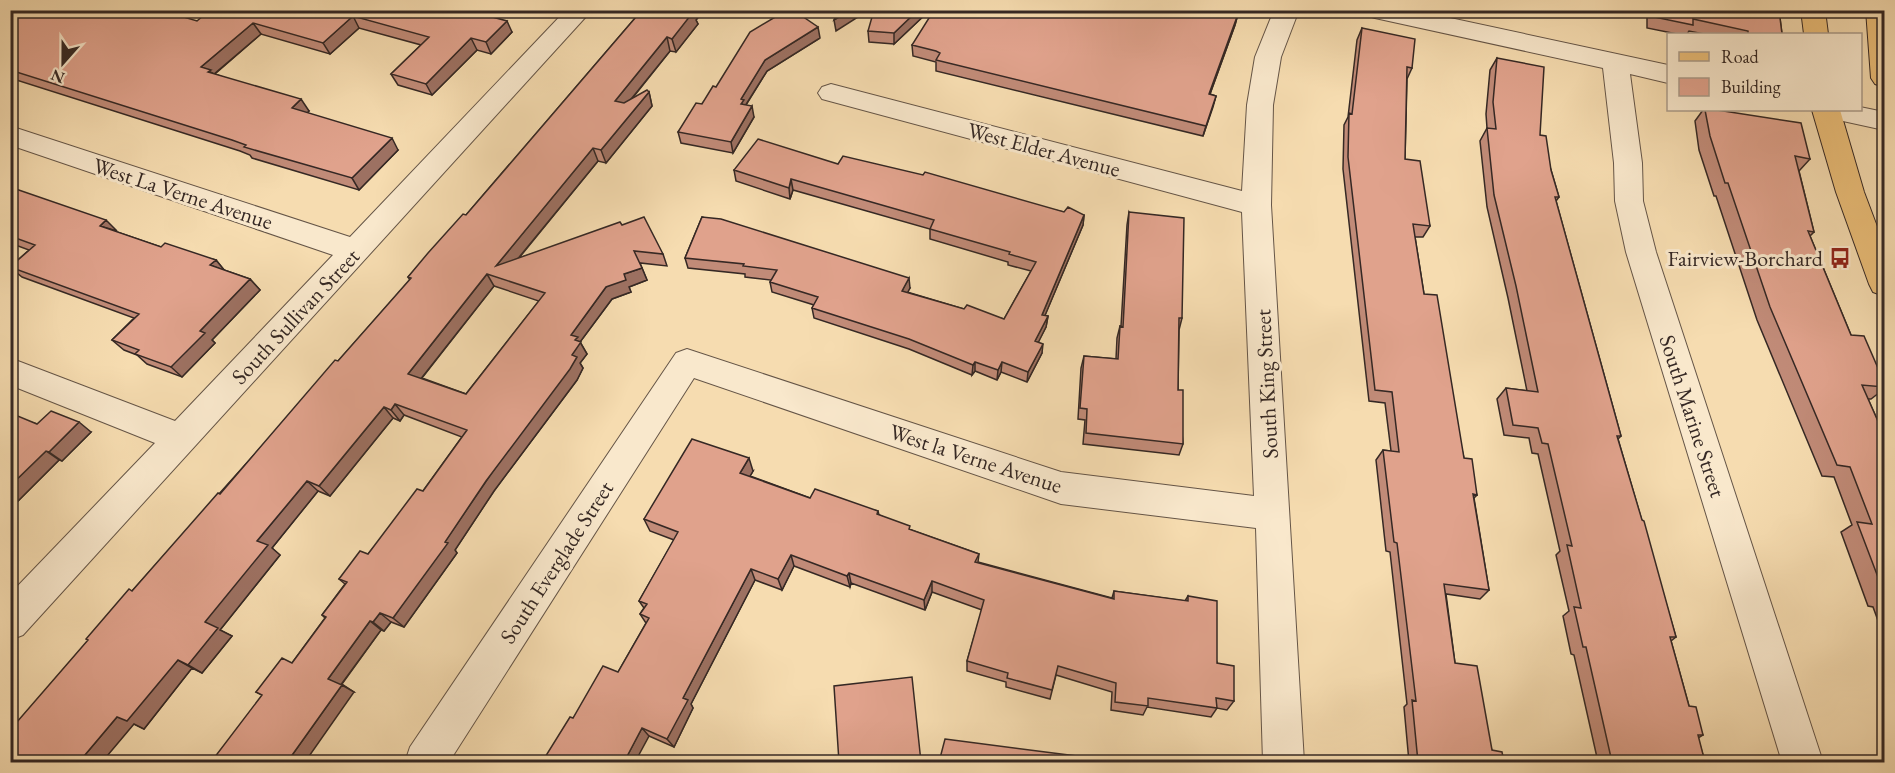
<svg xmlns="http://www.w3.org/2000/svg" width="1895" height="773" viewBox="0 0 1895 773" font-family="'EB Garamond',serif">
	<rect width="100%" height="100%" fill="#f6dcb0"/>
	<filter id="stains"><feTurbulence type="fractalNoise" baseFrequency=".00333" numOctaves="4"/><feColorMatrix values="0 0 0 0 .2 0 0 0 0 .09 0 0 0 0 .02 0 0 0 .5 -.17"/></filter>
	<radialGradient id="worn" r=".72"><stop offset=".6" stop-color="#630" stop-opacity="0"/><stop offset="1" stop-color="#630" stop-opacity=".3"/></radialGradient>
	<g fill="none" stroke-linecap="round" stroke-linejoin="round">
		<defs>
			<path id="minor" d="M566 10H592L23 635 10 640V594L155 443 10 385V358L175 421 333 255 10 145V126L350 237Z
				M1274 10H1299L1281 57 1273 105 1271 205 1304 762H1263L1256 528 1061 504 694 378 449 762H405L410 747 676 353 687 349 1061 472 1254 496 1242 212 822 99 818 93 822 87 831 84 1242 191 1247 105 1255 57Z
				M1363 10H1413L1668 65V83L1630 74 1642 163 1643 201 1656 252 1823 762H1782L1626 252 1615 201 1614 163 1603 68 1375 18 1366 15Z
				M1860 107 1884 112V130L1820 116 1816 110H1860Z"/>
			<path id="major" d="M1801 10H1825L1828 34H1804Z
				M1866 10H1884V87L1875 84 1871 78Z
				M1812 110H1840L1864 192 1884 245V296L1873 292 1869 284 1836 192Z"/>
		</defs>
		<use href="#minor" stroke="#655547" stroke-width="2"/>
		<use href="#major" stroke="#352824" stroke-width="2"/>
		<use href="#minor" fill="#f9e8cc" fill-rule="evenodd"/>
		<use href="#major" fill="#ebbe78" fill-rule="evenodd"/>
	</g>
	<path fill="#c18b78" stroke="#352824" stroke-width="1.5" fill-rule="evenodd" d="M10 10 197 21 493 12 495 18 512 32 491 54 477 50 432 95 398 85 391 74 421 45 359 28 330 54 261 34 215 74 309 111 307 113 398 150 359 190 252 158 250 155 240 151 10 78Z
		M642 10H704L696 20 698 24 676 52 670 51 631 100 649 92 652 106 606 163 598 161 519 258 622 225 663 254 667 266 640 263 647 280 629 287 631 292 612 299 580 342 587 354 580 363 583 368 577 380 494 491 455 550 457 553 404 627 391 622 384 631 381 630 342 684 354 692 262 695 256 692 292 663 325 618 322 615 345 584 339 579 368 554 423 491 462 437 404 415 400 421 393 418 330 496 318 491 272 548 280 555 220 630 232 636 202 673 192 668 144 729 134 724 132 591 338 361 410 280 408 277 466 215ZM494 286 539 301 466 394 422 378Z
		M930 10 894 44 869 42 868 31Z
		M1647 10H1779L1782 34H1704L1689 31 1687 34H1677L1647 28Z
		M1238 14 1235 25 1210 94 1216 96 1203 136 936 71V62L913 56 912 45 1203 15Z
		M1362 28 1412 68 1407 79 1405 159 1430 226 1423 237H1415L1424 294 1464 458 1477 495 1474 498 1489 590 1480 599 1446 594 1455 663 1492 750 1504 762H1409L1404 707 1407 704 1390 552 1386 551 1376 460 1383 450 1391 451 1385 403 1369 401 1343 169 1344 125 1348 117 1357 40Z
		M820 38 767 71 746 105 754 117 733 153 681 143 678 132 716 87Z
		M1497 58 1540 135 1551 170 1559 197 1556 201 1621 436 1618 439 1676 637 1671 641 1689 706 1703 735 1698 738 1705 762H1598L1574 655 1571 654 1563 616 1569 611 1556 555 1560 551 1538 454 1532 453 1529 438 1504 435 1497 399 1506 388 1527 391 1508 298 1487 207 1480 141 1487 128 1486 114 1490 70Z
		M1703 110H1717L1810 159 1799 171 1814 232 1810 236 1851 335 1884 382V389L1871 399H1868L1884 435V637L1873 607 1868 606 1841 532 1852 525 1834 477 1822 476 1757 320 1716 196H1714L1699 150 1695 121Z
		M838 164 1064 212 1084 215 1083 225 1045 315 1048 316 1046 327 1038 342 1042 353 1027 382 1001 372 997 380 975 371 972 375 909 349 814 318 812 308 814 305 772 292 770 282 771 280 745 277V274L688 268 685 258 702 217 910 288 907 292 964 309 1004 319 1031 271 1008 265V262L930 239V229L793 190 790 199 736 181 734 170Z
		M10 187 117 232 161 247 216 260 224 270 250 279 260 290 212 340 215 343 182 377 147 364 137 355 124 350 112 340 134 318 22 277 10 267 29 250 10 243Z
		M1129 212 1182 318 1179 330 1178 390 1183 444 1179 455 1083 444 1085 420 1078 419 1081 368 1084 356 1116 359 1117 338 1120 326H1121L1127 225Z
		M10 416 37 424 91 432 62 461 59 460 10 509Z
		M753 471 750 476 810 498 878 511 879 515 911 530 979 554 978 562 1112 598 1114 591 1185 601 1188 596 1234 701 1227 710 1217 708 1211 717 1147 707 1143 715 1111 710 1112 692 1056 675 1050 699 1006 687V682L967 671V661L982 610 932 592 925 610 851 583 850 587 794 566 782 590 755 580 691 704 693 708 674 747 649 736 573 718 618 672 646 623 640 614 644 608 639 601 674 540 650 531 644 519Z"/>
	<path fill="#9d7162" stroke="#352824" stroke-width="1.5" d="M690 10H704L696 20 698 24 676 52 672 39Z
		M850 10H869L836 31 834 20Z
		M918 10H930L894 44V33Z
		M1238 14 1235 25 1206 105 1209 94Z
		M353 16 359 28 330 54 323 43Z
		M507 21 512 32 491 54 486 42Z
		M253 23 261 34 214 74 201 67Z
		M818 27 820 38 767 71 745 106 744 115 741 99 765 60Z
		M667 37 670 51 619 114 615 101Z
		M471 38 477 50 432 95 426 84Z
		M649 92 652 106 606 163 601 150Z
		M1216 96 1213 107 1203 136 1206 126Z
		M301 99 309 111 300 120 292 108Z
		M752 106 754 117 733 153 731 142Z
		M392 138 398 150 359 190 352 178Z
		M593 148 598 161 502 278 496 266Z
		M791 179 793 190 790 199 789 188Z
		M1084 215 1083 225 1041 325 1042 315Z
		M106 220 117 231 100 226Z
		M216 260 225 271 210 265Z
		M642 268 647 280 629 287 631 292 612 299 580 342 587 354 580 363 583 368 577 380 494 491 455 550 457 553 404 627 393 618 572 355 571 335 606 287 624 274Z
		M487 274 494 286 416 385 408 374Z
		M909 278 910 288 903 301 902 291Z
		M250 279 260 290 212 340 215 343 182 377 171 367 200 331Z
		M1048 316 1046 327 1034 351 1035 341Z
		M1043 344 1042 353 1027 382 1028 372Z
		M975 362V371L972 375 973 365Z
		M1002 362 1001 372 997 380 998 370Z
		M395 404 404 415 400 421 391 410Z
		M384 407 393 418 330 496 319 486Z
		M79 422 91 432 62 461 49 452Z
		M46 451 59 460 10 509V486Z
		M749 458 753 471 745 485 740 473Z
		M307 481 318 491 272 548 280 555 220 630 232 636 202 673 188 665 205 622 257 541Z
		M791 555 794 566 782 590 778 579Z
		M751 569 755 580 691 704 693 708 674 747 667 739 683 698Z
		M849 573 851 583 850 587 847 576Z
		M932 581V592L925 610 924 600Z
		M380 613 391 622 384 631 373 622Z
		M370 621 381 630 340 686 328 679Z
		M178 660 192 668 144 729 134 724 102 762H79L117 717Z
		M342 685 354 692 305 762H292L290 758Z
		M642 728 649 736 635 762H624Z"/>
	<path fill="#e0a28c" stroke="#352824" stroke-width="1.5" fill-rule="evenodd" d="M10 10H160L197 21 210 10H486L493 12 489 16 507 21 486 42 471 38 426 84 391 74 429 37 353 16 323 43 253 23 201 67 211 70 208 72 301 99 292 108 392 138 352 178 244 147 246 145 232 140 10 70Z
		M642 10 694 11 672 39 667 37 615 101 624 103 647 90 649 92 601 150 593 148 496 266 620 222 622 225 644 217 663 254 634 251 642 268 624 274 626 280 606 287 571 335 578 337 575 340 581 342 572 355 577 357 570 369 486 481 445 542 448 543 393 618 380 613 373 622 370 621 328 679 342 685 290 758 294 760 292 762H211L262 695 256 692 282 658 292 663 326 617 322 615 347 582 339 579 360 551 368 554 417 489 423 491 467 430 395 404 391 410 384 407 319 486 307 481 257 541 268 545 205 622 218 628 188 665 178 660 127 721 117 717 79 762H10V730L88 640 86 639 129 589 132 591 218 493 220 494 335 360 338 361 411 278 408 277 428 253 463 214 466 215ZM487 274 545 293 466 394 408 374Z
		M787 10H793L818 27 765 60 741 99 744 100 741 104 752 106 731 142 678 132 696 103 702 104 713 86 716 87 750 32Z
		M838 10H850L834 20Z
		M874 10H918L894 33 868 31Z
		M934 10H1185L1203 15 1205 10H1223L1238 14 1209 94 1216 96 1206 126 936 60 940 53 936 51 912 45Z
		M1654 10H1779L1782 34H1748V31L1693 19V25L1654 17Z
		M1362 28 1415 39 1412 68 1407 67 1405 159 1420 161 1430 226 1413 224 1424 294 1437 295 1464 458 1472 459 1477 495 1473 494 1489 590 1444 584 1455 663 1477 666 1492 750 1502 752 1504 762H1418L1412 700 1416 701 1397 543 1394 542 1383 450 1399 452 1392 392 1375 390 1348 157 1349 113 1352 114Z
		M1497 58 1544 67 1540 135 1546 136 1551 170 1559 197H1555L1621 436H1617L1642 520 1644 521 1676 637H1670L1689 706 1696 707 1703 735H1698L1705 762H1612L1586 647H1583L1574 607 1581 608 1567 545 1572 546 1548 444 1542 443 1538 428 1513 425 1506 388 1538 392 1516 286 1494 195 1487 128 1496 129 1493 102Z
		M1705 110H1717L1801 123 1810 159 1795 156 1814 232 1808 231 1851 335 1864 336 1884 382V387L1862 385 1884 435V593L1857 522 1872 524 1850 467 1837 465 1770 307 1728 183H1725L1710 136Z
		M758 139 838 164 843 156 923 175 925 172 1064 212 1068 207 1084 215 1042 315 1048 316 1035 341 1043 344 1028 372 1002 362 998 370 975 362 973 365 909 339 812 308 818 297 770 282 777 270 743 266 744 264 685 258 702 217 721 219 909 278 902 291 964 309 967 305 1004 319 1036 262 1009 254 1010 252 930 229 934 220 791 179 789 188 734 170Z
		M10 187 106 220 100 226 161 247 165 243 216 260 210 265 250 279 200 331 205 333 171 367 135 354 139 350 112 340 139 314 10 267 35 245 10 236Z
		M1129 212 1184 218 1182 318H1179L1178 390H1183V444L1086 433 1087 409 1080 408 1084 356 1118 359 1120 326 1123 327Z
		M51 411 79 422 49 452 46 451 10 486V416L13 414 37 424Z
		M692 439 749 458 740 473 810 498 815 489 878 511 877 514 910 526 909 529 979 554 975 562 1114 599V591L1188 601V596L1217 601V663L1234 666V701L1216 698 1217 708 1148 698V706L1115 702 1116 683 1058 666 1052 690 1007 678 1008 673 967 661 984 600 932 581 924 600 849 573 847 576 791 555 778 579 751 569 683 698 688 700 667 739 642 728 624 762H542L570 717 573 718 603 666 618 672 649 618 640 614 647 604 639 601 678 532 644 519Z
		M912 677 921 762H839L834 686Z
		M945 739 1092 758V762H939Z"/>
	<defs>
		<symbol id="bus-bare" viewBox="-9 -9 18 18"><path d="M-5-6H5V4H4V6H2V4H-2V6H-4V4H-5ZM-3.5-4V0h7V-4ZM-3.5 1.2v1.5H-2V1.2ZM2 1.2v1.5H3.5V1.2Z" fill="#8f2418" stroke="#f9e8cc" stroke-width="2.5" paint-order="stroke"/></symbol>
	</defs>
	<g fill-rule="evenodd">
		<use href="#bus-bare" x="1825" y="243" width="30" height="30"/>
	</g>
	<g text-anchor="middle" stroke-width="6" stroke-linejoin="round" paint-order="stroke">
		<g font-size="22" fill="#352824" stroke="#f9e8cc">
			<text transform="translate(1044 149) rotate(15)" y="8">West Elder Avenue</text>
			<text transform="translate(183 193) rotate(18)" y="8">West La Verne Avenue</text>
			<text transform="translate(295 316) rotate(-47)" y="8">South Sullivan Street</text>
			<text transform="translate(1266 384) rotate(-93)" y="8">South King Street</text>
			<text transform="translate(1693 416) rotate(72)" y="8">South Marine Street</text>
			<text transform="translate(976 458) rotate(18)" y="8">West la Verne Avenue</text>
			<text transform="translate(556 562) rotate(-57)" y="8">South Everglade Street</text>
		</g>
		<g font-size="22" fill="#352824" stroke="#f9e8cc" text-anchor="end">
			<text x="1823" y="266">Fairview-Borchard</text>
		</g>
	</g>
	<rect width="1895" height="773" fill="none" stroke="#f6dcb0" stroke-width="36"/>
	<rect x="12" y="12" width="1871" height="749" fill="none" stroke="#352824" stroke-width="3"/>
	<rect x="18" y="18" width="1859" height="737" fill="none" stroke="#352824" stroke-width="1.5"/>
	<rect x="1667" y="33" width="195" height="78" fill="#f9e8cc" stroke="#ab9b89" stroke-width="1.5"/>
	<rect x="1679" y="52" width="30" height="9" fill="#ebbe78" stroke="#ab9b89" stroke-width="1.5"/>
	<text x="1721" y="63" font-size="18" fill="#352824">Road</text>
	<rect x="1679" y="78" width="30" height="18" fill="#e0a28c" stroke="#ab9b89" stroke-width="1.5"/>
	<text x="1721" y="93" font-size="18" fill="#352824">Building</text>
	<g transform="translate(63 63) rotate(201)" stroke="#f9e8cc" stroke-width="4.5" paint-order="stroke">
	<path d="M0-4.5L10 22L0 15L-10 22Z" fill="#352824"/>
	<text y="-9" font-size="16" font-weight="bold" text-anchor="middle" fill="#352824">N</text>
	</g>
	<rect width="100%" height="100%" filter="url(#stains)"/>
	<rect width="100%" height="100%" fill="url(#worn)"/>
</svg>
